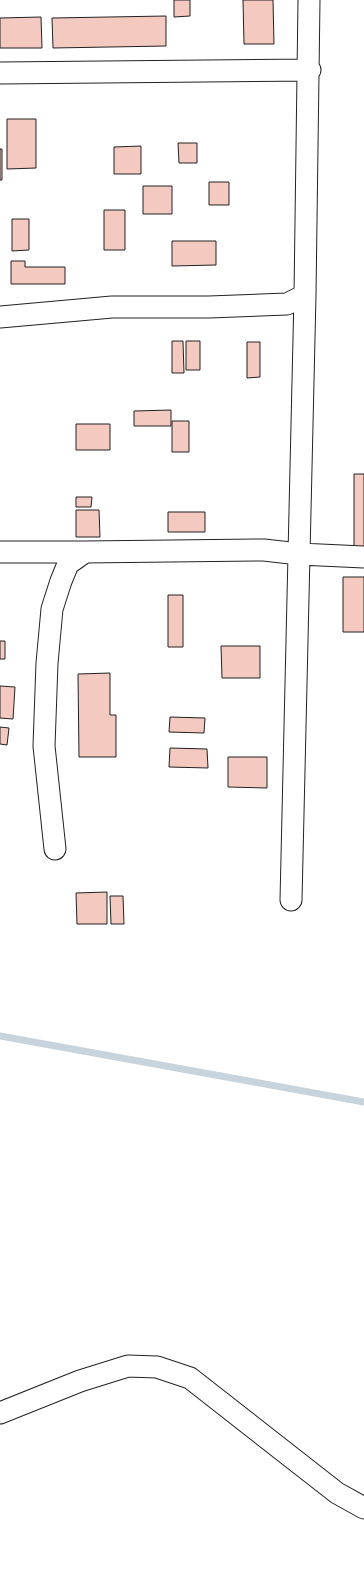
<svg xmlns="http://www.w3.org/2000/svg" width="364" height="1572" viewBox="0 0 364 1572" font-family="'Sofia Sans Condensed',sans-serif">
	<rect width="100%" height="100%" fill="#fff"/>
	<g fill="none" stroke-linecap="round" stroke-linejoin="round">
		<path stroke="#c7d3dd" stroke-width="7" d="M0 1036 364 1102"/>
	</g>
	<path fill="#f3c9c0" stroke="#222" d="M174 0H190V16L174 17Z
		M243 0H273L274 44H244Z
		M166 16V46L53 48 52 18Z
		M41 17 42 48H0V18Z
		M7 119H36V168L7 169Z
		M178 143H197V163H179Z
		M141 146V174H114V147Z
		M0 149H2V180H0Z
		M209 182H229V205H209Z
		M143 186H172V214H143Z
		M104 210H125V250H104Z
		M12 219H29V250L12 251Z
		M172 241H216V265L172 266Z
		M11 261H25V267H65V284H11Z
		M172 341H183L184 373H172Z
		M186 341H200V370H186Z
		M247 342H260V377L247 378Z
		M171 410V426H134V411Z
		M172 421H189V452H172Z
		M76 424H110V450H76Z
		M354 474H364V547H354Z
		M76 497H92L91 507H76Z
		M76 510H99L100 537H76Z
		M168 512H205V532H168Z
		M343 577H364V632H343Z
		M168 595H183V647H168Z
		M0 641H5V659H0Z
		M221 646H260V678H222Z
		M110 673V715H116V757H79L78 674Z
		M0 686 15 687 13 719 0 718Z
		M170 717 205 718 204 733 169 732Z
		M0 727 9 728 7 745 0 744Z
		M170 748 207 749 208 768 169 767Z
		M228 757H267V788L228 787Z
		M107 892V924H77L76 893Z
		M110 896H123L124 924H111Z"/>
	<g fill="none" stroke-linecap="round" stroke-linejoin="round">
		<defs>
			<path id="street" d="M0 73 310 70
				M0 317 112 307H209L287 304 305 295
				M0 552H85
				M55 849 44 746 47 663 52 609 61 581 68 564 85 552 264 550 299 554 364 557
				M291 900 305 295 309 0
				M0 1413 80 1381 128 1366 157 1367 190 1378 337 1493 364 1508"/>
		</defs>
		<use href="#street" stroke="#222" stroke-width="23"/>
		<use href="#street" stroke="#fff" stroke-width="21"/>
	</g>
</svg>
